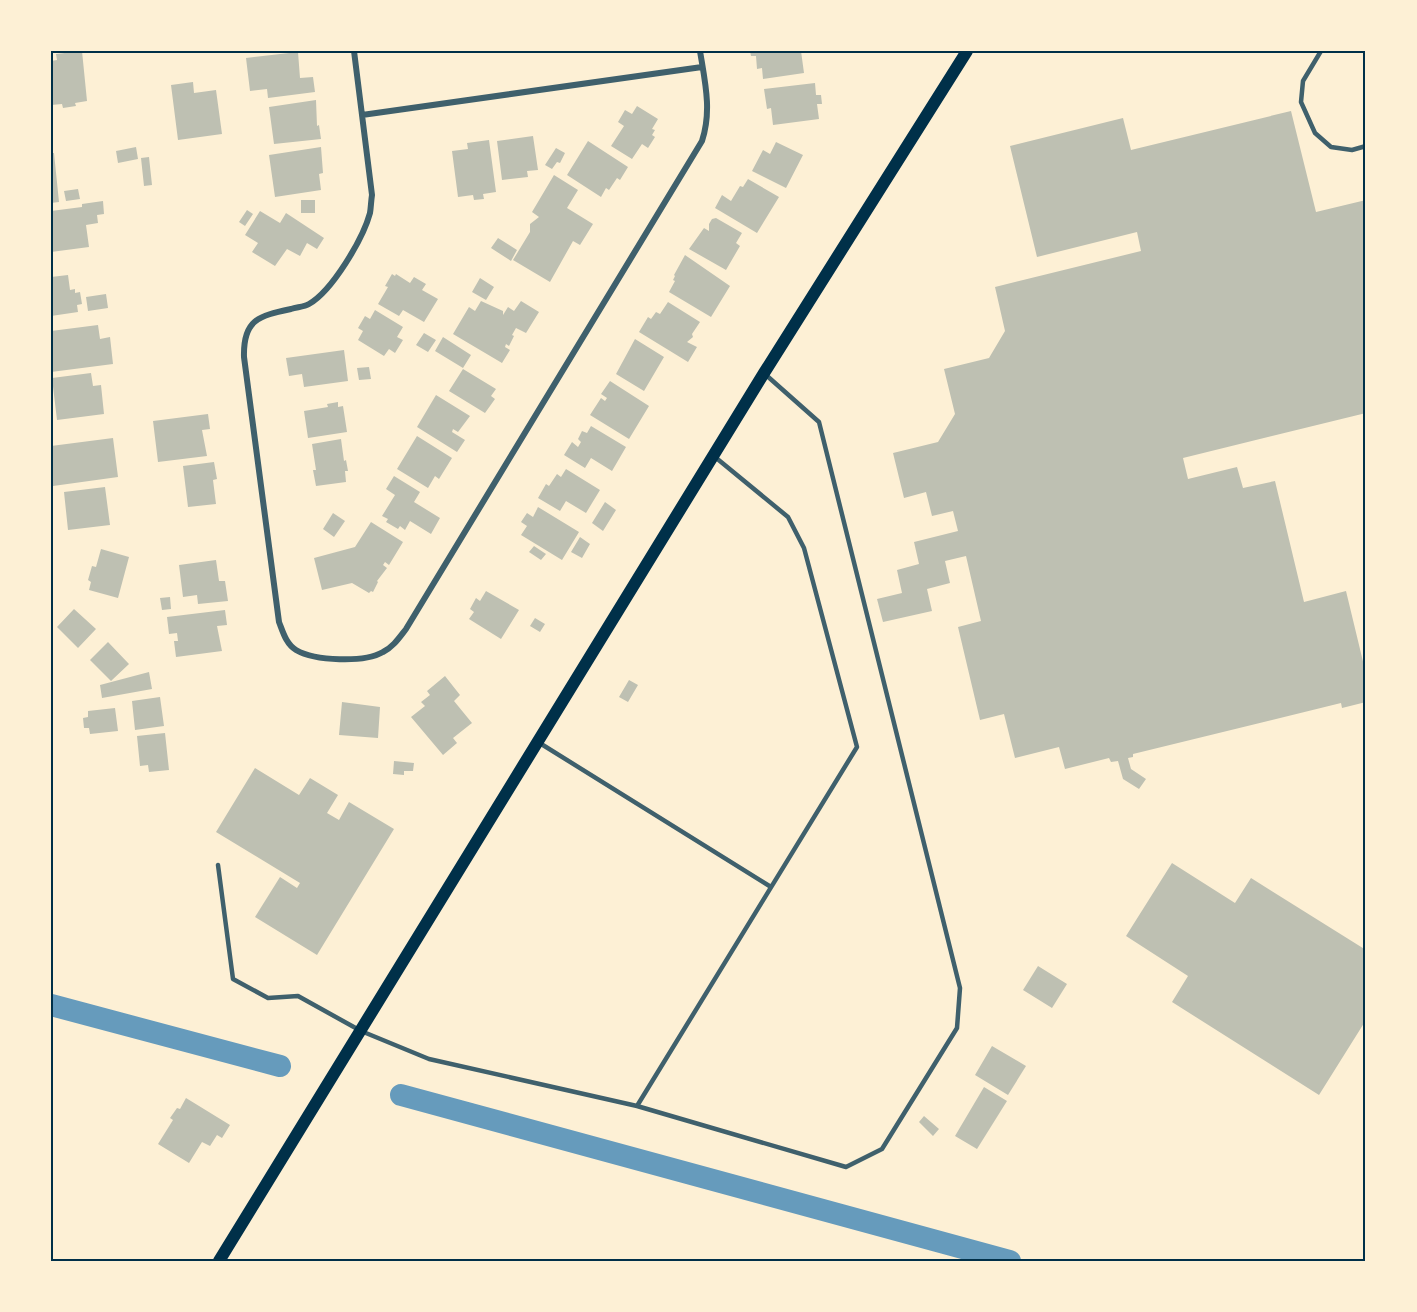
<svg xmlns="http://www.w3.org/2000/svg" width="1417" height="1312" viewBox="0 0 1417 1312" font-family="'DejaVu Sans',sans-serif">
	<rect width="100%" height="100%" fill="#fdf0d5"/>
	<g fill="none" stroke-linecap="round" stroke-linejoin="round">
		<path stroke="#669bbc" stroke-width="22" d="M51 1005 280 1066
			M401 1095 1010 1261"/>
	</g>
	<path fill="#bec0b2" d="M82 51 87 101 75 103 76 106 63 108 62 104 51 105V61L57 60 56 54Z
		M750 51H801L804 73 763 79 762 68 757 69 756 56H751Z
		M298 52 300 78 313 77 315 92 268 98 267 89 250 91 246 58Z
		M193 82 194 93 216 90 222 134 178 140 171 85Z
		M815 83 816 95H821L822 104H817L819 119 773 125 771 108 767 109 764 89Z
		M316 100 317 126 319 125 321 139 274 144 269 107Z
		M637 106 658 119 652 129 655 130 652 135 655 137 648 148 642 144 632 159 611 146 624 126 618 122 625 110 632 114Z
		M1291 111 1316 212 1366 200V413L1183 458 1188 479 1237 467 1243 488 1275 481 1304 602 1346 591 1366 674V702L1342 708 1341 703 1133 754V757L1128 758 1131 769 1146 779 1139 789 1123 779 1118 761 1111 762 1109 758 1065 769 1059 747 1015 758 1004 714 980 720 958 627 981 621 966 556 945 561 950 583 927 589 932 611 883 622 877 599 902 593 897 570 919 564 914 542 958 531 953 511 932 516 926 492 904 498 893 453 938 442 955 414 944 369 989 358 1005 331 995 287 1141 251 1137 232 1037 257 1010 146 1123 118 1131 150Z
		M533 136 538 170 527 171 528 177 502 180 497 141Z
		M489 140 496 192 483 194 484 199 474 200 473 195 458 197 452 151 468 149 467 143Z
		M588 141 628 167 620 180 617 178 609 190 606 188 601 197 567 175Z
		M776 142 803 155 786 188 752 171 763 150 770 154Z
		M136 147 138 159 118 163 116 151Z
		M321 147 323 173 319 174 321 190 275 197 269 155Z
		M556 148 565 153 560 163 557 162 552 169 545 165Z
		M51 153H54L59 202 51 203Z
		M149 157 152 185 144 186 141 158Z
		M554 175 578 190 567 208 593 224 580 245 573 241 550 282 513 260 530 232V224L539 217 532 212Z
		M748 179 779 197 757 233 715 208 722 195 731 201 740 186 743 187Z
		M78 189 80 199 66 201 64 191Z
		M301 200H315V213H301Z
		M103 201 104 214 97 215 98 223 86 225 89 247 51 252V211L82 207V204Z
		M247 210 253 214 245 226 239 222Z
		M260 211 280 223 286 213 324 238 317 249 307 243 300 256 287 249 275 266 252 252 258 243 245 235Z
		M716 218 742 233 736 243 740 246 726 270 689 249 704 228 709 231V224L712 219Z
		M498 238 517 250 511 261 491 248Z
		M685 255 730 286 711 317 669 292 675 281 673 280 675 276 674 275Z
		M392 274 395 276 396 274 410 283 414 277 426 284 422 290 438 299 424 322 403 310 399 316 378 304 388 287 385 286Z
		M68 275 70 290 75 289V293L80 292 82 304 77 305 78 312 51 316V277Z
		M480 278 494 287 486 300 472 292Z
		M106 294 108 308 88 311 86 297Z
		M481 301 503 311V315L508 307 514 311 521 301 539 312 526 333 516 328 512 335 514 336 509 346 506 344 505 347 510 350 502 363 453 334 469 307 475 311Z
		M668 302 700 322 692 334 693 337 687 342 697 347 688 362 639 332 648 317 651 319 656 312 660 314Z
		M375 310 403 327 397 337 403 340 395 353 389 349 384 356 358 340 363 331 358 328 365 316 370 319Z
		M98 325 100 339 110 337 113 364 51 372V331Z
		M424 333 436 340 428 352 416 345Z
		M443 337 471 355 463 368 435 351Z
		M635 339 664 357 644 391 616 374Z
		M344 350 348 381 304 387 302 374 289 376 286 358Z
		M369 367 371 379 359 380 357 368Z
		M463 369 496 389 491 396 495 399 485 413 449 391Z
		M91 373 93 386 101 385 104 414 57 420 52 378Z
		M610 381 649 406 629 439 590 415 601 398 605 401 607 398 601 394Z
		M436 395 470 416 458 432 453 429 452 432 465 440 457 452 417 427Z
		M338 402V407L343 406 347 432 308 438 304 411 328 407 327 404Z
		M208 414 210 429 202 430 207 456 158 462 153 421Z
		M591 426 626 447 612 471 591 458 585 468 564 455 572 442 578 447 581 442 578 439 582 431 587 433Z
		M417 436 452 458 439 479 435 476 428 488 397 469Z
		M113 438 118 477 53 486 51 446Z
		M341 439 344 461 346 460 348 471H345L346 482 316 486 313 470H316L312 444Z
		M214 462 217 479 213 480 216 504 188 507 183 466Z
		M566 469 600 490 586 513 566 501 560 511 538 498 546 484 549 486 557 474 561 477Z
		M394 476 420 492 414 502 440 518 431 534 410 521 405 530 400 526 398 529 386 522 388 519 382 516 395 495 386 489Z
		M105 487 110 525 68 530 64 492Z
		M605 502 616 510 603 531 592 523Z
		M538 507 579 532 562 560 521 535 527 526 521 522 527 513 533 517Z
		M333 513 345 521 334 537 323 529Z
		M371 522 403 542 389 565 385 562 383 565 387 568 377 581 378 582 373 592 371 591 369 593 352 583 322 590 314 558 355 547Z
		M580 537 590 544 582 558 571 552Z
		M534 546 546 554 541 560 529 552Z
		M101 549 129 557 118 598 89 590 91 582 88 580 92 566 96 567Z
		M216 560 219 581H225L228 601 198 604 197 595 183 597 179 565Z
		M486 591 519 610 501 639 469 619 474 612 470 609 476 598 480 601Z
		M170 597 171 609 162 610 160 598Z
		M74 609 96 629 78 648 57 627Z
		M225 610 227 625 217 626 222 651 176 657 174 641H178L177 633 169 634 167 617Z
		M535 618 545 624 540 632 530 626Z
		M108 642 129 664 111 681 90 660Z
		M149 672 152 689 102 698 100 685Z
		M445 676 460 695 454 701 472 723 453 738 457 743 443 755 411 717 425 706 421 702 430 695 427 691Z
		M629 680 638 685 628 702 619 697Z
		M160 697 164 726 135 730 132 701Z
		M342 702 380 707 378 738 339 735Z
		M115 708 118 731 90 734 89 728H84L83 718 88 717V711Z
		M165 733 169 770 149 772 148 765 140 766 137 736Z
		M394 761 414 763 413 771H404V775L393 774Z
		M255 768 299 795 310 778 338 795 327 813 339 820 349 802 394 829 317 955 255 917 280 877 297 888 300 883 216 832Z
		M1172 863 1235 903 1251 878 1366 950V1020L1319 1095 1172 1002 1188 976 1126 936Z
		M1038 966 1067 984 1052 1008 1023 990Z
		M992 1046 1026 1066 1008 1095 975 1075Z
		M984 1087 1007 1101 977 1149 955 1136Z
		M186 1098 230 1125 222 1138 217 1135 210 1146 202 1142 189 1163 158 1144 173 1120 170 1118 177 1108 180 1109Z
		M924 1116 939 1129 933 1136 919 1122Z"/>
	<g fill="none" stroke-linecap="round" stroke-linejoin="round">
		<path stroke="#3f606c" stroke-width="4.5" d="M1321 51 1303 81 1301 102 1315 133 1331 147 1352 150 1366 146
			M538 742 771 887
			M218 865 233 979 268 998 298 996 361 1031 429 1059 637 1106 846 1167 882 1149 957 1028 960 988 819 422 766 375
			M637 1106 857 747 804 548 788 517 715 457"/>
		<path stroke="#3f606c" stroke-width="6" d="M354 51 372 195C371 201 371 207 370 213 363 239 332 291 309 304 304 307 297 307 291 309 258 316 243 320 244 357L279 622C283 632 286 644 296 650 315 661 364 663 383 652 393 647 399 638 406 629L702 141C712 111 705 82 700 51
			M362 115 702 67"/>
		<path stroke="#003049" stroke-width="12" d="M219 1261 764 373 967 51"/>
	</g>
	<rect width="1417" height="1312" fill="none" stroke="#fdf0d5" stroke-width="105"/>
	<rect x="52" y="52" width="1312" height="1208" fill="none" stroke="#003049" stroke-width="2"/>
</svg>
